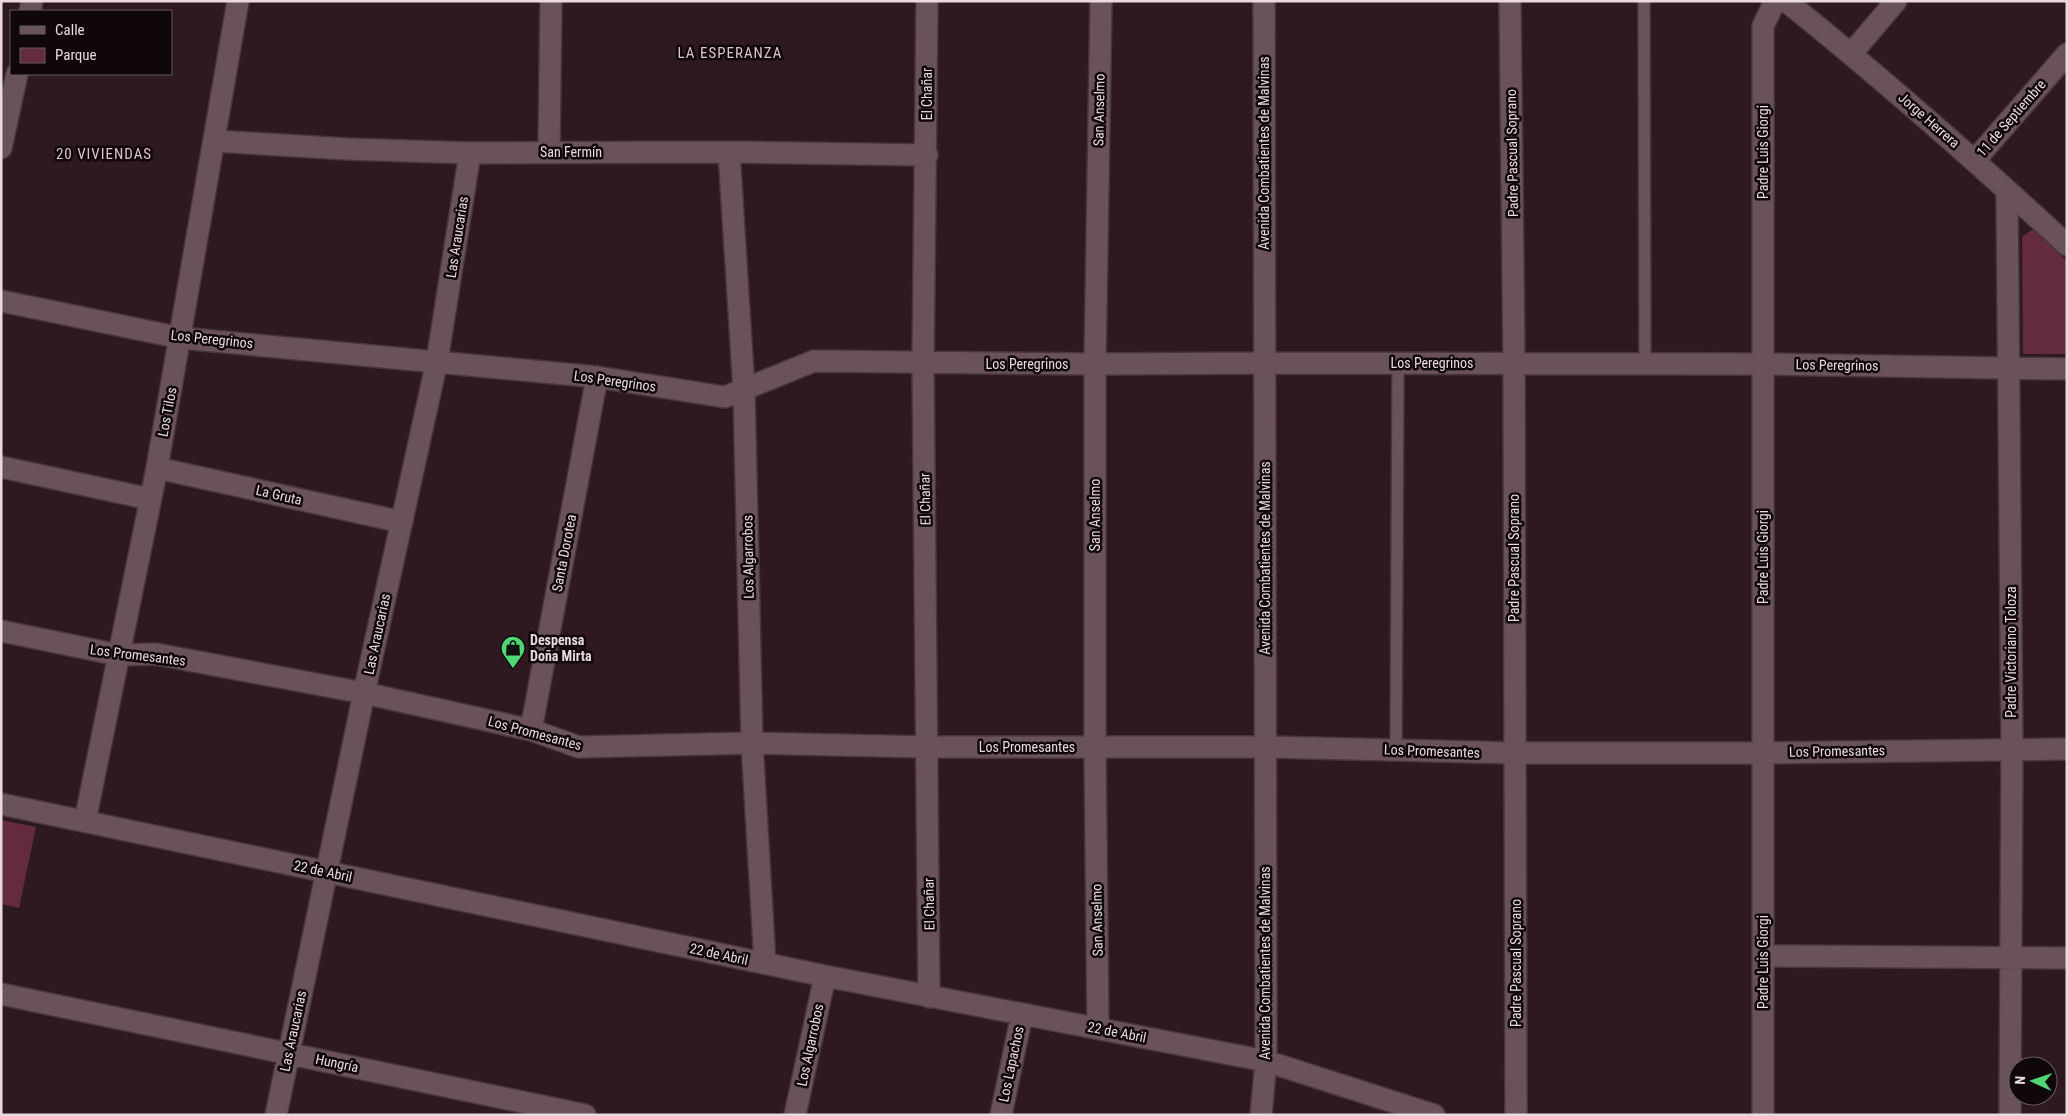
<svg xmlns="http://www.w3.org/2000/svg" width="2068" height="1116" viewBox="0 0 2068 1116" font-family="'Roboto Condensed',sans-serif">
	<rect width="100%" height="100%" fill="#2d191f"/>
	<path fill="#642a3f" d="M2033 229 2067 261V354H2023L2022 237Z
		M1 820 36 827 19 908 1 904Z"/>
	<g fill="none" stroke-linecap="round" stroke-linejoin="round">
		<defs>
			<path id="lane" d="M1644 1 1645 363
				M1396 749 1398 363"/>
			<path id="street" d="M927 1 923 364 929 997
				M1510 1 1514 363 1516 1115
				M1786 1C1883 79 1976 161 2067 245
				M30 11 32 1
				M1851 54 1896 1
				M215 141 347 149 470 153 729 152 927 155
				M1 148 17 74
				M549 152 551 1
				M729 152 744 390 752 743 765 963
				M1975 160 2067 54
				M2007 190 2012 748 2010 1115
				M1 301 181 338 597 377 725 397 814 361 1095 364 1265 363 1763 364 2067 369
				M1 467 150 499
				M157 468 402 522
				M1 631 119 655 156 654 364 693 531 730 579 747 752 743 927 747H1265L1515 753H1763L2067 749
				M531 730 597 377
				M1 804 825 976 1266 1061 1434 1115
				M85 821 157 468 238 1
				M1763 956 2067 958
				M1 994 585 1115
				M1098 1028 1095 748V364L1101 1
				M276 1115 364 693 437 361 470 153
				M795 1115 825 976
				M1001 1115 1022 1014
				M1261 1115 1266 1061 1264 1
				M1763 1115V26L1775 1"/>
		</defs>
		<use href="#lane" stroke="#47373c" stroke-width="14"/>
		<use href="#street" stroke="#47373c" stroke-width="24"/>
		<use href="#lane" stroke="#695259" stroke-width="11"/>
		<use href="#street" stroke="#695259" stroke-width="21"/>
	</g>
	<defs>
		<symbol id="shop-pin" viewBox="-11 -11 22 30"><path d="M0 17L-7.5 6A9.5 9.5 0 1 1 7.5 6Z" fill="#50d675" stroke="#0f0709"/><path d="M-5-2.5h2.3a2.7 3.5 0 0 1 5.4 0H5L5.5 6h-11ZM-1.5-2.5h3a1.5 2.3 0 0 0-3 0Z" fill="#111"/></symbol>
	</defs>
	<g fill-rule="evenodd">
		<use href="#shop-pin" x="499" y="634" width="28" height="38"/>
	</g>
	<g text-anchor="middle" stroke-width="5" stroke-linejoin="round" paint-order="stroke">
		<g font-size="14" fill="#e8dade" stroke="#0f0709">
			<text transform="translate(927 94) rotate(-90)" y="5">El Chañar</text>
			<text transform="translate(1099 110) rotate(-89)" y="5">San Anselmo</text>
			<text transform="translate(2011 118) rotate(-49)" y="5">11 de Septiembre</text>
			<text transform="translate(1929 120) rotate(41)" y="5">Jorge Herrera</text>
			<text x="571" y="157">San Fermín</text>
			<text transform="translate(1763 152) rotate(-90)" y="5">Padre Luis Giorgi</text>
			<text transform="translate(1264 153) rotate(-90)" y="5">Avenida Combatientes de Malvinas</text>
			<text transform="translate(1512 153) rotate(-91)" y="5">Padre Pascual Soprano</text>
			<text transform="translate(457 237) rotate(-81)" y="5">Las Araucarias</text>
			<text transform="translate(212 339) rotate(6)" y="5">Los Peregrinos</text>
			<text x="1432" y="368">Los Peregrinos</text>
			<text x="1027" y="369">Los Peregrinos</text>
			<text transform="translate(1837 365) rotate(1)" y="5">Los Peregrinos</text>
			<text transform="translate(615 381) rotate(8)" y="5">Los Peregrinos</text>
			<text transform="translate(167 412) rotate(-79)" y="5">Los Tilos</text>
			<text transform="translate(279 495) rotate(13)" y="5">La Gruta</text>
			<text transform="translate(925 499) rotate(-91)" y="5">El Chañar</text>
			<text transform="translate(1095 515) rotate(-90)" y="5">San Anselmo</text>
			<text transform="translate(564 553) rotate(-79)" y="5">Santa Dorotea</text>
			<text transform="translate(748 557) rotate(-91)" y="5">Los Algarrobos</text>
			<text transform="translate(1763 557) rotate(-90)" y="5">Padre Luis Giorgi</text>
			<text transform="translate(1265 558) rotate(-90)" y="5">Avenida Combatientes de Malvinas</text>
			<text transform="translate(1514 558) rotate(-90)" y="5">Padre Pascual Soprano</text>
			<text transform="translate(377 634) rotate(-78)" y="5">Las Araucarias</text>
			<text transform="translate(2011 652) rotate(-90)" y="5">Padre Victoriano Toloza</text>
			<text transform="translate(138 655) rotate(7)" y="5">Los Promesantes</text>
			<text transform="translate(535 733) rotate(15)" y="5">Los Promesantes</text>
			<text x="1027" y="752">Los Promesantes</text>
			<text transform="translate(1432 751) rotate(2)" y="5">Los Promesantes</text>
			<text transform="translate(1837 751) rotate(-1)" y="5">Los Promesantes</text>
			<text transform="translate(323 871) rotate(12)" y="5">22 de Abril</text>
			<text transform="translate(929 904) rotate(-91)" y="5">El Chañar</text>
			<text transform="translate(1097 920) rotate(-91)" y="5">San Anselmo</text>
			<text transform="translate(719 954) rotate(12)" y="5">22 de Abril</text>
			<text transform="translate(1763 962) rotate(-90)" y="5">Padre Luis Giorgi</text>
			<text transform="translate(1265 963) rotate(-90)" y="5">Avenida Combatientes de Malvinas</text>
			<text transform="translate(1516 963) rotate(-90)" y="5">Padre Pascual Soprano</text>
			<text transform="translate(293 1031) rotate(-78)" y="5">Las Araucarias</text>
			<text transform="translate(1117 1032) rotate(11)" y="5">22 de Abril</text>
			<text transform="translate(810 1045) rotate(-78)" y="5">Los Algarrobos</text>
			<text transform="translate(337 1063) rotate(12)" y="5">Hungría</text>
			<text transform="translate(1011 1064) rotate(-78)" y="5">Los Lapachos</text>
		</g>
		<g font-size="14" font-weight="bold" fill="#e8dade" stroke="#0f0709" text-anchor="start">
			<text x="530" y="645">Despensa<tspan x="530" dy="16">Doña Mirta</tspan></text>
		</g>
		<g font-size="15" letter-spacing="1" fill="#dec3ca" stroke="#0f0709">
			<text x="730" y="58">LA ESPERANZA</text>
			<text x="104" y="159">20 VIVIENDAS</text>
		</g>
	</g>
	<rect width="2068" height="1116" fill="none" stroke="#e8dade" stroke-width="5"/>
	<rect x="10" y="10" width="162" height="65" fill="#0f0709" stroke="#665b5e"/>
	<rect x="20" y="26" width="25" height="8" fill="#695259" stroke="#665b5e"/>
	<text x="55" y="35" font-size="15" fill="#e8dade">Calle</text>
	<rect x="20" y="48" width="25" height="15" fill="#642a3f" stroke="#665b5e"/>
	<text x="55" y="60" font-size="15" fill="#e8dade">Parque</text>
	<g transform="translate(2033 1081) rotate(273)"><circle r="24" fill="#0f0709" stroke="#665b5e"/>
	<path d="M0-4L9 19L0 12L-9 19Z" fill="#50d675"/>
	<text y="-8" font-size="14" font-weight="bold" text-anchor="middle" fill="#e8dade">N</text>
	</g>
</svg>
